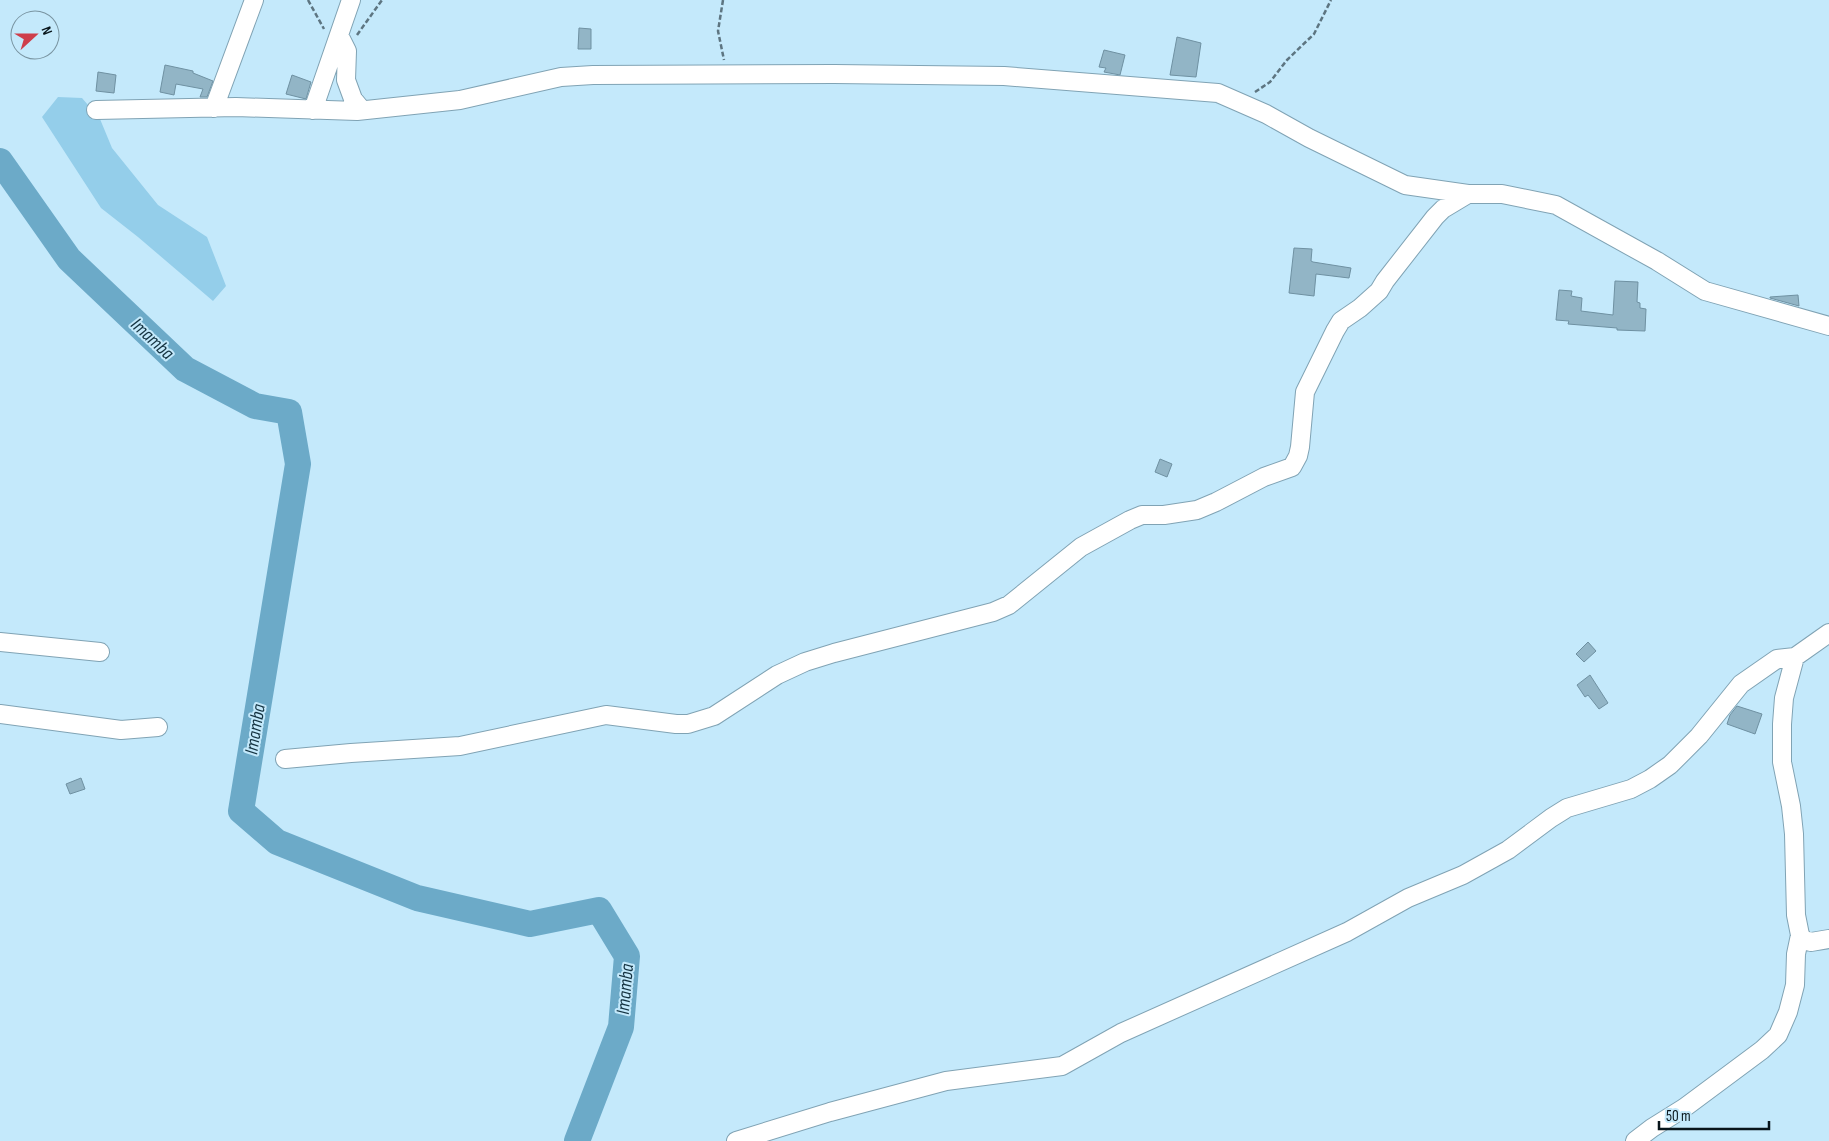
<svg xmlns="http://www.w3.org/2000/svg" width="1829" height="1141" viewBox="0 0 1829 1141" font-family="'Sofia Sans Condensed',sans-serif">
	<rect width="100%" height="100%" fill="#c4e9fb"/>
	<path fill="#94ceea" d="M58 97 82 98 100 119 112 148 158 205 207 237 226 286 213 301 138 237 101 208 42 117Z"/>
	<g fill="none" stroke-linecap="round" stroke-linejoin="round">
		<path stroke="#6caac8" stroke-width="26" d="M0 161 69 259 185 369 255 406 289 412 298 464 241 811 277 842 417 898 530 924 599 910 627 956 621 1027 577 1141"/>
	</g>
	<path fill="#92b5c6" stroke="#6f91a2" d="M579 28 591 29V49H578Z
		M1177 37 1201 43 1196 77 1170 75Z
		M1104 50 1125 55 1120 75 1104 72 1106 68 1099 67Z
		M165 65 193 71V73L213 81 207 97H200L203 89 176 84 174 95 160 92Z
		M98 72 116 75 114 93 96 91Z
		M292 75 311 82 306 99 286 94Z
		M1294 248 1312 249 1311 261 1313 262 1351 268 1349 278 1316 274 1314 296 1289 293Z
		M1615 281 1638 282 1637 302 1640 303V308L1646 309 1645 331 1617 330V328L1568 324 1569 321 1556 320 1559 290 1572 291 1571 296 1582 298 1581 311 1613 315Z
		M1798 295 1799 306 1770 298V297Z
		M1160 459 1172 464 1167 477 1155 472Z
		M1588 642 1596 651 1584 662 1576 654Z
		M1590 675 1608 703 1599 709 1588 695 1585 697 1577 685Z
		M1737 706 1762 714 1755 734 1727 724 1730 715Z
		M81 778 85 789 70 794 66 784Z"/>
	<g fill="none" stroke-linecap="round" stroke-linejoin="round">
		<defs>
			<path id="minor" d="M339 35 347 51 346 80 353 99 362 110
				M214 108 254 0
				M96 110 236 107 357 111 460 100 561 77 593 75 834 74 1004 76 1218 93 1266 114 1309 138 1405 185 1468 194H1502L1556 205 1657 261 1705 291 1829 326
				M313 110 351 0
				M0 642 100 652
				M1795 657 1784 698 1782 724V762L1791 806 1794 834 1796 915 1800 935 1804 940 1811 942 1829 939
				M0 714 121 730 158 727
				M285 759 351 753 460 746 606 715 676 724H688L714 716 777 675 805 662 834 653 993 612 1009 605 1081 547 1130 520 1142 515H1164L1197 510 1216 502 1264 477 1292 467 1298 456 1300 447 1305 392 1335 331 1341 321 1360 308 1379 291 1385 281 1435 217 1443 209 1468 194
				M736 1141 830 1112 946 1081 1062 1066 1121 1033 1347 932 1408 898 1463 875 1508 850 1551 818 1567 808 1631 789 1650 779 1670 765 1699 736 1741 684 1777 659 1795 657 1829 633
				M1635 1141 1652 1128 1684 1108 1762 1050 1778 1035 1788 1012 1795 985 1796 954 1800 935"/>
		</defs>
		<use href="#minor" stroke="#80a3b4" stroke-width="20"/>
		<path stroke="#5d7581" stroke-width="2.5" stroke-dasharray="5 2.5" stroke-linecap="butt" d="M308 0 324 29
			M723 0 718 31 724 60
			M357 35 382 0
			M1255 92 1270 82 1287 60 1314 34 1331 0"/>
		<use href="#minor" stroke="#fff" stroke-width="18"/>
	</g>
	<g text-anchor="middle" stroke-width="4" stroke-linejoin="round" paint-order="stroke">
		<g font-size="19" font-style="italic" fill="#153341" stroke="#c4e9fb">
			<text transform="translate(153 338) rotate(43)" y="7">Imamba</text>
			<text transform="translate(254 729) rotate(-81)" y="7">Imamba</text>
			<text transform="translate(624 989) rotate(-85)" y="7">Imamba</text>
		</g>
	</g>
	<g transform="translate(35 35) rotate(69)"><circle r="24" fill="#c4e9fb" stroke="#7994a1"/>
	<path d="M0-4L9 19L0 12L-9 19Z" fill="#ce3e4b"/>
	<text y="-8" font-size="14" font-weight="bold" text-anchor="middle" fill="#08151b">N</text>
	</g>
	<path d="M1659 1121v8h110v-8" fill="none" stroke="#08151b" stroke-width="2.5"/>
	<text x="1666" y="1121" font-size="15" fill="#08151b" stroke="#c4e9fb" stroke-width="4" paint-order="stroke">50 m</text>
</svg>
